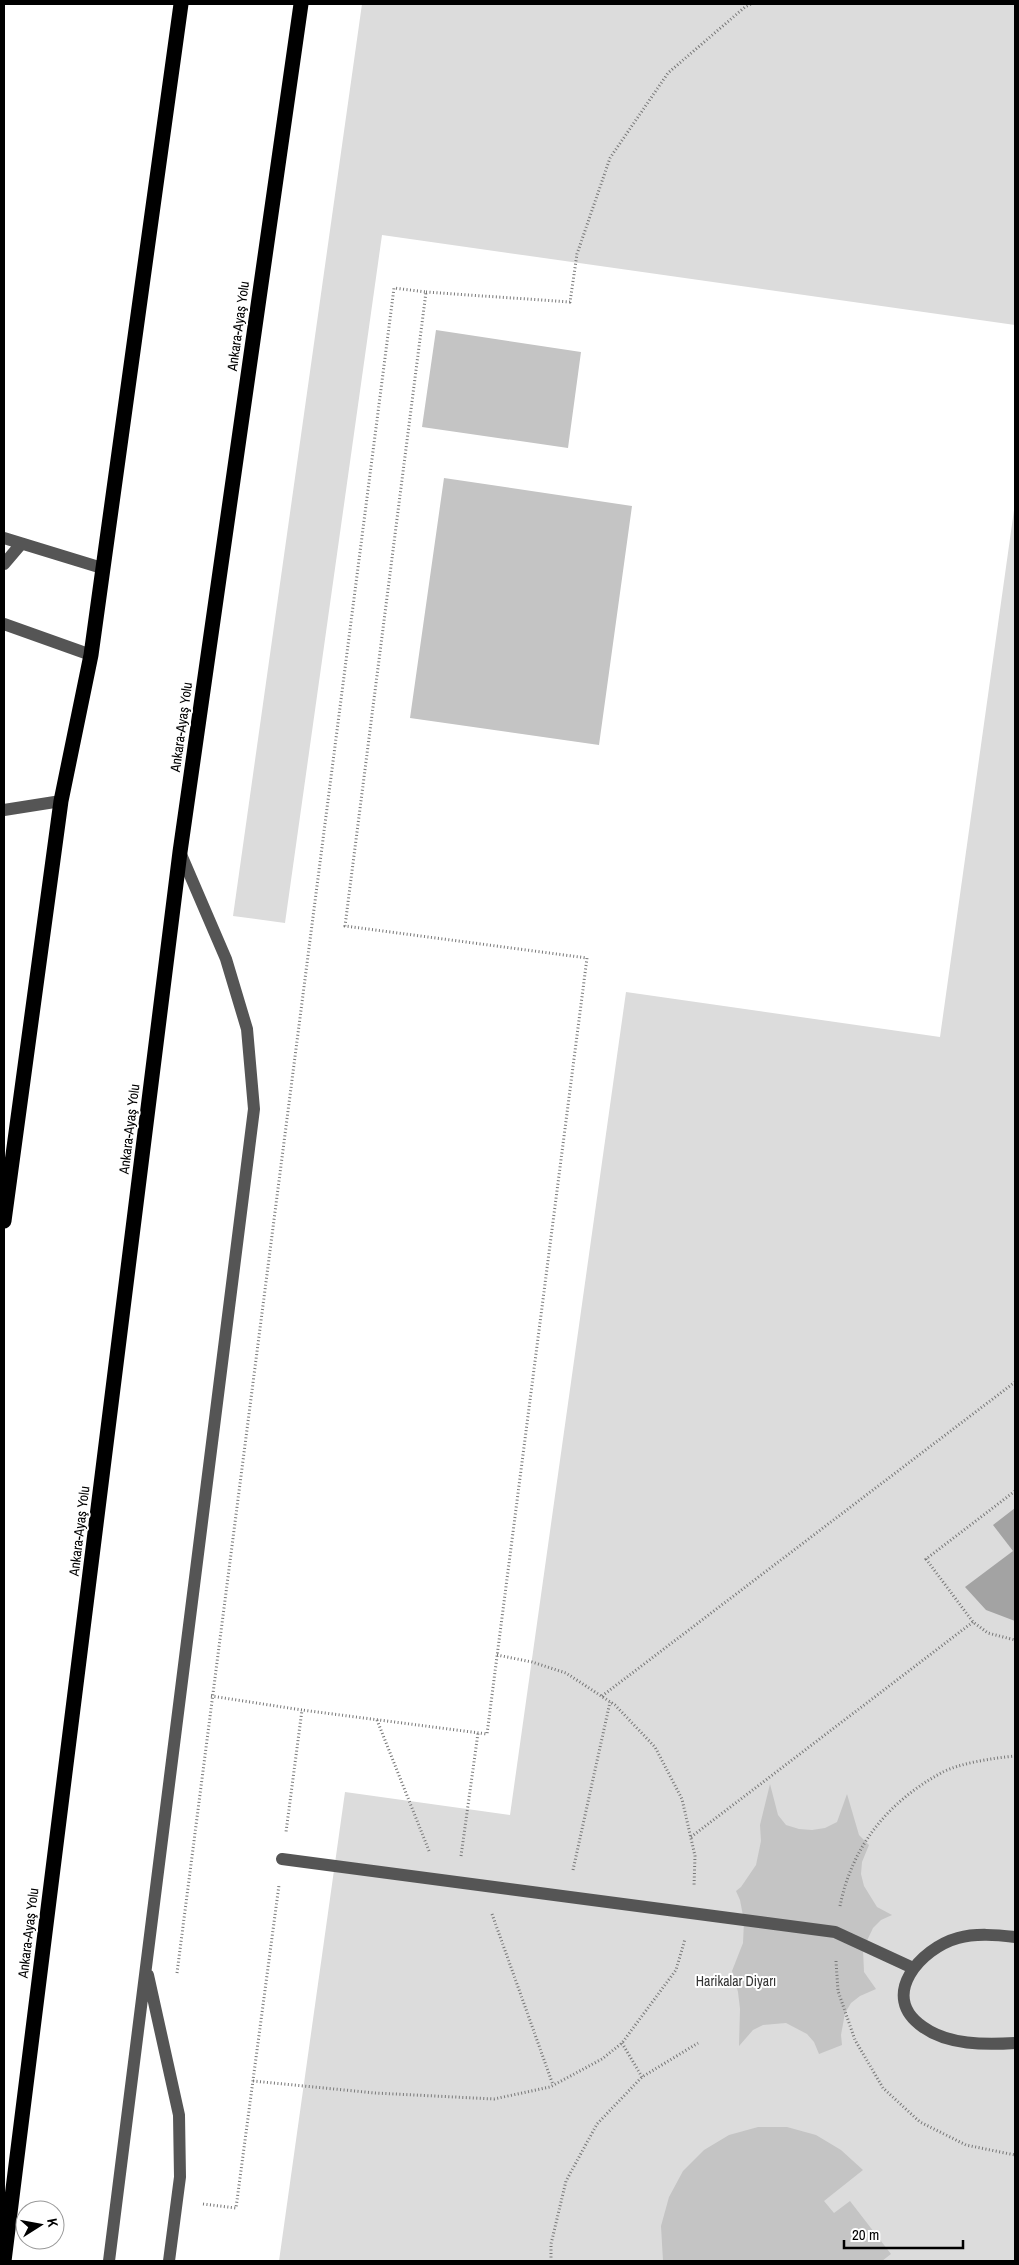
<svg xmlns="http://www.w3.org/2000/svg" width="1019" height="2265" viewBox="0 0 1019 2265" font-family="'Archivo Narrow',sans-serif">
	<rect width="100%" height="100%" fill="#fff"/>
	<path fill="#dcdcdc" d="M362 4H1015V325L382 235 285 923 233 916Z
		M1015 503V2261H279L345 1792 510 1815 626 992 940 1037Z"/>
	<path fill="#a3a3a3" d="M1015 1508V1621L986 1610 965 1587 1013 1551 993 1525Z"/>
	<path fill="#c4c4c4" d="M436 330 581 352 568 448 422 427Z
		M444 478 632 506 599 745 410 718Z
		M770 1784 778 1815 786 1825 799 1829 812 1830 825 1828 837 1822 847 1794 859 1835 869 1845 862 1862 861 1874 864 1886 877 1907 892 1915 881 1920 873 1928 863 1949 864 1972 876 1989 860 1996 851 2003 845 2013 841 2035 842 2045 819 2054 814 2042 807 2034 786 2023 763 2025 753 2030 739 2046 740 2009 738 1992 732 1971 743 1943 744 1921 740 1900 736 1891 741 1887 756 1865 761 1841 760 1825Z
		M758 2127H787L816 2135 841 2150 863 2170 824 2201 834 2213 850 2201 891 2254 882 2261H663L661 2226 669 2197 683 2171 704 2150 729 2135Z"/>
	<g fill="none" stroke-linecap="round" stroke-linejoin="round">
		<path stroke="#777" stroke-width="3" stroke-dasharray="1 2.5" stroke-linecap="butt" d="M426 292 570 302 577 254 610 158 668 73 745 7 751 4
			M1015 1491 926 1559 973 1622 988 1633 1015 1640
			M497 1655 532 1662 566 1673 615 1705 655 1747 682 1799 695 1856 694 1886
			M211 1696 302 1710 286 1832
			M602 1696 1015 1382
			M377 1720 429 1851
			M691 1837 973 1622
			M461 1856 478 1733
			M573 1870 610 1702
			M840 1906C852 1846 888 1802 941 1773 959 1763 994 1758 1015 1756
			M492 1914 553 2085
			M836 1961 838 1991 855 2040 883 2088 920 2122 966 2145 1015 2155
			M177 1973 394 288 426 292 345 926 587 958 487 1734 302 1710
			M622 2043 642 2077
			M253 2081 375 2093 494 2099 550 2087 602 2059 622 2043 676 1970 685 1939
			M203 2204 236 2208 279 1885
			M551 2261V2244L566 2181 597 2124 642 2077 698 2043"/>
		<path stroke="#555" stroke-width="12" d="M4 538 102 568
			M4 564 21 544
			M4 624 91 655
			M4 810 61 801
			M282 1859 835 1932 913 1968
			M1015 1937C997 1935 976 1933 958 1938 921 1948 878 1996 923 2027 948 2045 985 2045 1015 2043
			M148 1975 179 2115 180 2177 169 2261
			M109 2261 254 1109 247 1029 226 959 180 852"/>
		<path stroke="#000" stroke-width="15" d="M4 1221 61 801 91 655 181 4
			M4 2261 180 852 301 4"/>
	</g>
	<g text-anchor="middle" stroke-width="4" stroke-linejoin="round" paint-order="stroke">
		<g font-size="14" fill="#000" stroke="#fff">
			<text transform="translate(238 326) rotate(-82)" y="5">Ankara-Ayaş Yolu</text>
			<text transform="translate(181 727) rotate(-82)" y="5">Ankara-Ayaş Yolu</text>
			<text transform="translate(129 1129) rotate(-83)" y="5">Ankara-Ayaş Yolu</text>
			<text transform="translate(79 1531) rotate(-83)" y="5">Ankara-Ayaş Yolu</text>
			<text transform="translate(28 1933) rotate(-83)" y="5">Ankara-Ayaş Yolu</text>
		</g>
		<g font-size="14" fill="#333" stroke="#fff">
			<text x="736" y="1986">Harikalar Diyarı</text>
		</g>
	</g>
	<rect width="1019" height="2265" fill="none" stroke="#000000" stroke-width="10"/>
	<g transform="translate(40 2225) rotate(79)"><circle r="24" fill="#ffffff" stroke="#999999"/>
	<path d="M0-4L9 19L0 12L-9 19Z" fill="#000000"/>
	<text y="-8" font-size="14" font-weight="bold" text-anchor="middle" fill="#000000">K</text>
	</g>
	<path d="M844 2240v8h119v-8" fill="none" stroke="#000000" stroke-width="2.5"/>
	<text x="852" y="2240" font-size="15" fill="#000000" stroke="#ffffff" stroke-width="4" paint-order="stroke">20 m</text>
</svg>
